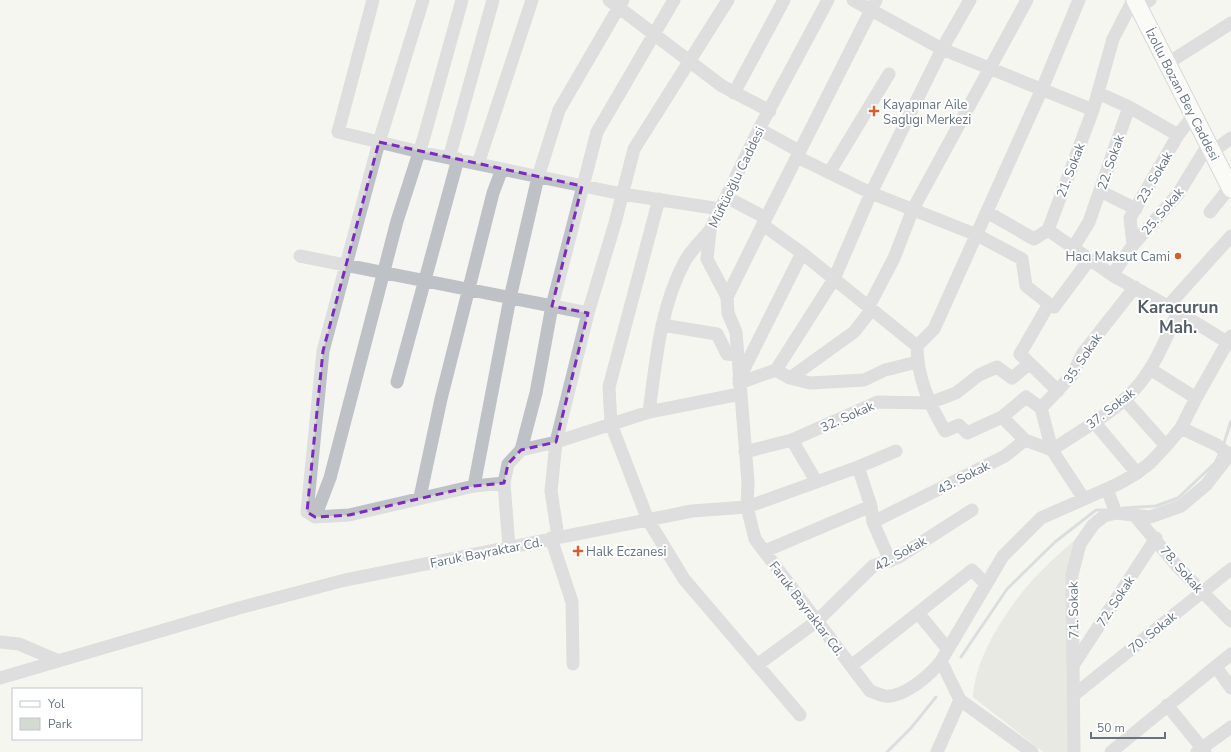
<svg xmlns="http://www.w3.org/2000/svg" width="1231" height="752" viewBox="0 0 1231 752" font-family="'Nunito Sans',sans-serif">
	<rect width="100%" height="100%" fill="#f5f5f1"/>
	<path fill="#d4dad1" d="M1077 538 1078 540 1067 570 1069 752H1043L973 697C975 658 1005 612 1030 583 1044 567 1061 552 1077 538Z"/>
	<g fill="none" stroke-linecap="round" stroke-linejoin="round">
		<path stroke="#b8c2c7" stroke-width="3" d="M1223 446 1231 421
			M1123 508 1156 506 1178 498 1215 463 1221 451
			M961 657 1007 589 1055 542 1096 510H1106
			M887 752 911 728 936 697"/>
		<defs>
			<path id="major" d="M1135 0 1231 189"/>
		</defs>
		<use href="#major" stroke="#b2b5b9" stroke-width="19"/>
		<path stroke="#bec1c5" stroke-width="13" d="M373 0 338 132 420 152 622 194 720 209
			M423 0 379 142 323 351 307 512 315 517 349 515 474 486 504 483 509 547
			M609 0 722 86 770 111
			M828 0 759 129 710 230 707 259 727 297 728 313 736 332 748 482 747 507 858 467 896 451
			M853 0 942 49 1093 110 1113 39 1133 0
			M1139 6 1150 0
			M1168 63 1231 23
			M734 93 784 0
			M1129 107 1178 135
			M759 129 799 151
			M1212 152 1231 138
			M797 157 871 193 977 235 1022 259 1026 286 1049 304
			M449 158 493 0
			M478 164 532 0
			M829 173 889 74
			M1100 191 1136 209
			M726 197 766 218
			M659 199 609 387 611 424 648 520 684 579 800 715
			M987 212 1034 239 1048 230 1112 275 1178 312 1227 342
			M1210 212 1230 187
			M763 225 802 253 917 346 934 329 1042 89 1079 0
			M1048 230 1093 110
			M1133 245 1130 218 1178 135 1194 115
			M1073 248 1089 222 1129 107 1098 93
			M300 256 552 306 597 132 674 0
			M1112 275 1133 245 1178 194 1208 145
			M727 297 766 218 876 0
			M869 306 894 258 913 209 1027 0
			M1168 306 1231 236
			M872 309 854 332 790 378 776 370 834 279 871 193 942 49 970 0
			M662 325 717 334 727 354 737 355
			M917 346C917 378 930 405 945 431L959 425 967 433 1002 417 1026 397 1041 408
			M1150 369 1196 398
			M790 378 810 383 864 380 885 370 917 362
			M739 379 802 253
			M397 382 458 159
			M739 383 776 370
			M1058 391 1020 354 1049 304 1054 307 1089 260
			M1124 399 1166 446
			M1041 408 1072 375 1083 353 1135 287
			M1041 408 1052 450 1084 499
			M649 412C656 361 660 307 685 261 691 250 702 240 710 230
			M1002 417 1025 440
			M1094 422 1137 473
			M1181 428 1217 445 1231 456
			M792 440 878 402 929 403 956 393 979 375 997 367 1012 378 1029 364
			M521 450 536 393 552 306 588 313
			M745 452 792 440 816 481
			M858 467 871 506
			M504 483 508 464 521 450 556 442 649 412 740 394
			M474 486 510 298 538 177 559 110 623 0
			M1107 489 1116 513
			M420 497 441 399 493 193 502 169
			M1135 516 1177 566 1231 621
			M315 517 330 478 397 221 424 137 462 0
			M873 522 1005 456 1025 440 1052 450C1079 431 1111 415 1134 390 1154 369 1166 338 1178 312
			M558 537 551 491 556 442 588 313 615 223 634 149 728 0
			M551 538 572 602 573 664
			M765 551 871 506 873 522 890 561
			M918 613 947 648
			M0 642 19 644 59 661
			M1074 664 1156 538
			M757 665 817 621 873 566 899 557 972 510
			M851 666 972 570 986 584
			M1216 667 1231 688
			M0 678 239 608 345 580 692 511 747 507 755 539 870 691C874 692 880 695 885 696 904 698 930 675 941 661L1003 556 1041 518 1118 484 1137 473 1150 463 1166 446 1181 428 1196 398 1231 336
			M1074 695 1231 569
			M960 700 1032 752
			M1167 705 1202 748 1197 752
			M937 752 960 700 941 661
			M1074 752 1072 575 1080 544 1093 525 1104 516 1116 513 1150 517 1181 506 1206 485 1231 453
			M1111 752 1231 654
			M1205 752 1202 748 1231 727"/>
		<use href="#major" stroke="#fff" stroke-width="17"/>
	</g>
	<path d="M0 0H1231V752H0ZM379 142 582 186 552 306 588 313 556 442 521 450 508 464 504 483 474 486 349 515 315 517 307 512 323 351Z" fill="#f5f5f1" fill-opacity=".55" fill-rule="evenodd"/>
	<path fill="none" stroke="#7b2cbf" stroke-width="3" stroke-dasharray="8 5" stroke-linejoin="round" d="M379 142 582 186 552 306 588 313 556 442 521 450 508 464 504 483 474 486 349 515 315 517 307 512 323 351Z"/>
	<g fill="#d75f2f" stroke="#fff" stroke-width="1.5">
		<path d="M872 105h4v4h4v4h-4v4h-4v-4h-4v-4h4z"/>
		<circle cx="1178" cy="256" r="4"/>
		<path d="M576 545h4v4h4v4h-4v4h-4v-4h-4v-4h4z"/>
	</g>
	<g text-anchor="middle" stroke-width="4" stroke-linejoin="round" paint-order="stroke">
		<g font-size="13" fill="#667381" stroke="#fff">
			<text transform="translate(1183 94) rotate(63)" y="5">İzollu Bozan Bey Caddesi</text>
			<text transform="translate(1110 162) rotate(-71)" y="5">22. Sokak</text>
			<text transform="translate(1070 170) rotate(-69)" y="5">21. Sokak</text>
			<text transform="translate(736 177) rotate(-64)" y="5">Müftüoğlu Caddesi</text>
			<text transform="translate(1154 177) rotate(-60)" y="5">23. Sokak</text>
			<text transform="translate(1162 211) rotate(-50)" y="5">25. Sokak</text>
			<text transform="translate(1082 358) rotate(-56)" y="5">35. Sokak</text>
			<text transform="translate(1110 408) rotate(-38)" y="5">37. Sokak</text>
			<text transform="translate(847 416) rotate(-24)" y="5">32. Sokak</text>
			<text transform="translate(963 477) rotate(-27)" y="5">43. Sokak</text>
			<text transform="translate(486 552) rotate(-11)" y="5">Faruk Bayraktar Cd.</text>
			<text transform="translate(900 553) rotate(-29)" y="5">42. Sokak</text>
			<text transform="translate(1182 569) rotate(49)" y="5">78. Sokak</text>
			<text transform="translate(1115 601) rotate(-57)" y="5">72. Sokak</text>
			<text transform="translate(807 608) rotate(53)" y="5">Faruk Bayraktar Cd.</text>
			<text transform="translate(1073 610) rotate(-91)" y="5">71. Sokak</text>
			<text transform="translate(1152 632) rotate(-39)" y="5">70. Sokak</text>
		</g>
		<g font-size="13" fill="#667381" stroke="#fff" text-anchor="start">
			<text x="883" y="109">Kayapınar Aile<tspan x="883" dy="15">Saglıgı Merkezi</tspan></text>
			<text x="1170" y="261" text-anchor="end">Hacı Maksut Cami</text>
			<text x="586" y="556">Halk Eczanesi</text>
		</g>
		<g font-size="17" font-weight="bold" fill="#535d66" stroke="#fff">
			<text x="1178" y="313">Karacurun<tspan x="1178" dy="20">Mah.</tspan></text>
		</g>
	</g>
	<rect x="12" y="688" width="130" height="52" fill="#ffffff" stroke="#c2c7cd"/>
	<rect x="20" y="701" width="20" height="6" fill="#ffffff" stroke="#c2c7cd"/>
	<text x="48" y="708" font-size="12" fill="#667381">Yol</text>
	<rect x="20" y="718" width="20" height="12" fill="#d4dad1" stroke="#c2c7cd"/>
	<text x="48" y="728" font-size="12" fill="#667381">Park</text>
	<path d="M1091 732v6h74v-6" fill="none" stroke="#667381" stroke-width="2"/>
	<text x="1097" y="732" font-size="12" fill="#667381" stroke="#ffffff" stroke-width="3" paint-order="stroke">50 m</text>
</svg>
